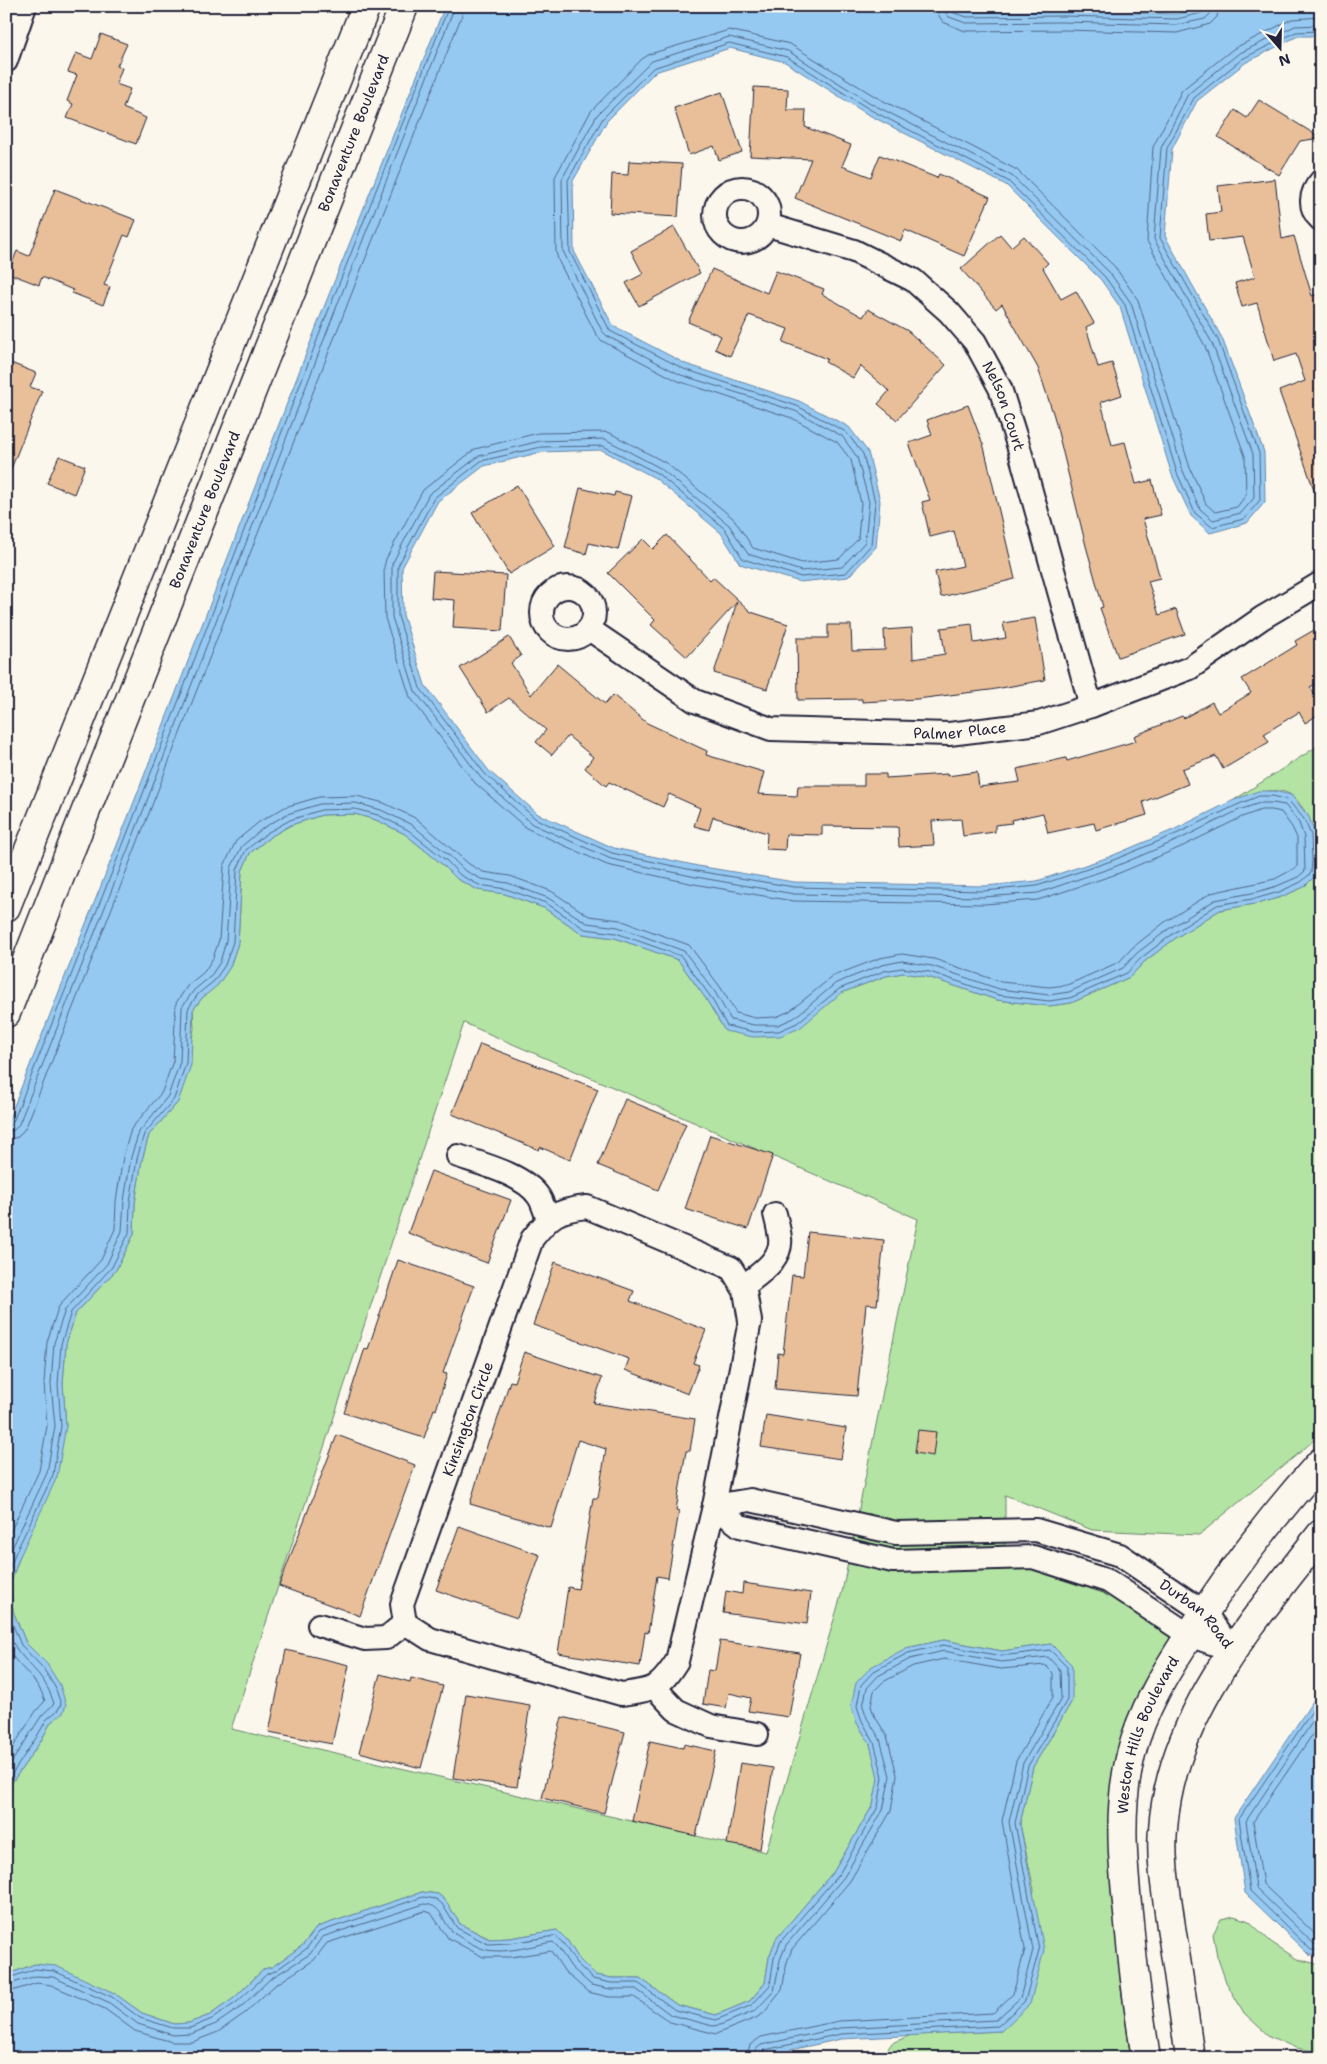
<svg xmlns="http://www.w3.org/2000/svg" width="1327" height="2064" viewBox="0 0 1327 2064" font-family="'Shantell Sans',sans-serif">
	<rect width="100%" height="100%" fill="#fbf7ec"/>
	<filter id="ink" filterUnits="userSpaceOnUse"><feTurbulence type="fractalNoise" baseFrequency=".02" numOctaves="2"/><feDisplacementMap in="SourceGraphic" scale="10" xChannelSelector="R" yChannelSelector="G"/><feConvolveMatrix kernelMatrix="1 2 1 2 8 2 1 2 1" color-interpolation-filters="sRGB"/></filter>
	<g filter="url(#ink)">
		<path fill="#b3e4a3" stroke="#6a836f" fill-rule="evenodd" d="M1321 744V1433L1304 1449 1199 1535 1092 1530 1005 1495V1558L1108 1581 1169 1635 1172 1644 1111 1866 1121 1989 1130 2052 1129 2058H881L892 2043 911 2035 1001 2031 1034 1890 1020 1824 1033 1767 1072 1701 1051 1644 1002 1651 944 1640 906 1648 857 1723 870 1744 879 1778 873 1805 834 1871 776 1939 769 1957 765 1983 750 2001 716 2015 677 2005 640 1978H612L595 1975 579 1959 567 1940 557 1930 510 1938 490 1939 460 1924 446 1901 438 1894 422 1892 317 1927 303 1945 272 1967 264 1969 234 1998 210 2015 189 2023 174 2024 142 2013 114 1993 35 1964 6 1975V1791L41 1741 51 1722 63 1713 47 1665 26 1643 13 1611 10 1584 66 1426 63 1384 66 1344 76 1313 116 1270 134 1234 135 1203 142 1160 149 1135 178 1102 194 1029 193 1010 202 998 218 984 230 967 238 943 242 871 250 853 270 837 291 825 322 815 355 814 376 820 405 834 443 865 457 879 478 890 505 894 544 908 583 934 615 938 678 960 706 999 725 1031 824 1007 841 993 886 976 903 973 928 977 997 1000 1049 1006 1071 1003 1130 977 1144 962 1177 937 1220 910 1260 903 1281 897 1304 887 1309 817C1304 811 1298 799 1291 795 1276 785 1249 795 1234 800ZM464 1023 918 1219 842 1592 766 1852 231 1729Z
			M1234 1916 1249 1921 1271 1942 1297 1959 1321 1965V2052L1296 2048 1269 2036 1244 2013 1226 1982 1217 1956 1213 1934 1221 1919Z"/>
		<path fill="#95c9f2" stroke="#6786a9" d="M445 6H950L967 12 1063 11 1177 14 1210 6H1321V36H1298L1245 63 1197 101 1172 149 1165 236 1222 338 1264 452 1265 502 1247 523 1210 533 1191 516 1172 475 1120 307 1101 280 1006 185 867 114 785 62 730 48 655 72 607 121 573 181 574 251 613 326 686 364 799 401 849 427 868 452 880 501 876 547 848 577 800 582 740 564 721 533 655 478 602 450 542 452 484 466 438 501 402 568 403 615 425 685 489 771 538 814 614 848 698 866 794 882 985 886 1037 881 1109 857 1173 830 1234 800 1258 791H1274L1291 795 1309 817 1315 834 1316 875 1304 887 1281 897 1260 903 1220 910 1177 937 1144 962 1130 977 1071 1003 1049 1006 997 1000 928 977 903 973 886 976 841 993 800 1028 780 1036 753 1037 725 1031 706 999 678 960 615 938 583 934 544 908 505 894 478 890 457 879 443 865 405 834 376 820 355 814 322 815 291 825 270 837 250 853 242 871 238 943 230 967 218 985 202 998 193 1010 191 1065 178 1102 149 1135 142 1160 135 1203 134 1234 116 1270 76 1313 66 1344 63 1384 66 1426 57 1477 20 1556 10 1584 13 1611 26 1643 47 1664 60 1685 66 1705 63 1713 51 1722 41 1741 6 1791V1126L134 802 324 307Z
			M944 1640 1002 1651 1051 1644 1072 1665V1701L1033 1767 1020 1824 1044 1950 1030 2004 1001 2031 841 2039 754 2058H6V1975L35 1964 56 1966 114 1993 142 2013 174 2024 189 2023 210 2015 234 1998 264 1969 272 1967 303 1945 317 1927 422 1892 438 1894 446 1901 460 1924 489 1939 510 1938 557 1930 567 1940 579 1959 595 1975 612 1978H640L677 2005 716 2015 750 2001 765 1983 769 1957 776 1939 834 1871 873 1805 878 1778 870 1744 857 1723 851 1706 856 1683 871 1667 906 1648Z
			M1321 1689V1956L1309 1955 1245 1893 1234 1818Z"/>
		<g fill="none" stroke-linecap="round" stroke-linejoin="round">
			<path stroke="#506584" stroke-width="1" d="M937 6 939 16 943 22 965 31 1063 30 1177 33 1210 24 1217 17 1219 6
				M945 6 946 13 949 17 966 23 1063 22 1177 25 1205 19 1210 14 1212 6
				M951 6 954 13 967 17 1063 16 1177 19 1201 13 1205 11V6
				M6 1126 10 1125 13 1122 139 804 329 309 449 6
				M6 1132 14 1130 19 1124 145 806 335 311 455 6
				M6 1140 18 1137 26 1127C172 757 314 385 462 15L463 6
				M6 1541 39 1471 47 1426 44 1383 47 1342 58 1308 63 1301 101 1260 115 1229 116 1201 123 1157 131 1129 162 1092 173 1061 176 1003 188 985 204 972 213 958 219 940 224 866 236 841 259 822 285 807 319 797 357 796 384 803 417 819 469 864 483 872 510 876 551 891 589 916 620 920 689 945 721 988 736 1013 755 1018 776 1017 790 1011 833 976 880 958 902 954 934 959 1001 982 1049 987 1067 985 1119 962 1132 948 1165 922 1211 893 1275 879 1297 867V838L1292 827 1281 812 1272 810H1261L1242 817 1181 847 1117 874 1038 900 984 904 793 901 694 884 607 865 526 828 475 783 410 697 385 618 384 567 386 559 423 490 475 449 538 433 603 432 610 433 666 463 734 519 753 548 802 563 839 559 858 539 861 503 851 460 837 442 792 418 678 381 602 341 596 334 558 260 556 251 555 177 591 111 642 59 650 54 729 30 790 44 876 97 1017 170 1115 267 1138 300 1190 468 1206 504 1215 512 1237 507 1246 495 1245 456 1205 346 1147 241 1153 147 1182 90 1233 49 1292 19 1321 17
				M6 1561 47 1473 55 1426 51 1384 54 1343 65 1310 107 1264 122 1231 124 1201 131 1157 139 1132 168 1096 180 1062 182 1007 194 990 210 977 220 962 226 941 231 868 242 846 263 828 287 814 320 804 356 803 381 810 412 825 451 857 464 870 481 879 508 883 548 898 587 923 618 927 684 951 715 992 731 1020 754 1025H778L794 1018 836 983 882 965 902 961 932 966 999 989 1049 995 1069 992 1123 968 1137 953 1170 928 1215 900 1257 892 1277 886 1298 877 1305 871 1304 837 1299 823 1285 805 1273 803H1260L1239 810 1178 840 1114 867 1038 893 984 897 794 894 696 877 611 859 532 824 481 778 415 691 392 617V564L429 494 479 456 540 441 605 439 660 468 729 525 748 554 801 571 842 567 865 542 869 502 857 457 842 436 795 411 681 375 607 336 602 331 563 251 562 179 597 115 652 61 729 37 788 51 872 104 1012 176 1110 273 1131 303 1183 471 1200 509 1213 520 1241 513 1254 498 1253 454 1212 343 1154 239 1161 148 1188 94 1238 54 1295 26 1321 25
				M6 1578 15 1554 53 1475 61 1426 58 1384 61 1344 71 1312 112 1267 129 1233 130 1202 137 1159 144 1134 174 1099 186 1063 188 1009 198 994 214 981 225 965 233 942 237 870 246 850 267 833 290 820 321 810 355 809 378 815 408 830 447 861 460 875 479 885 506 889 546 903 585 929 616 933 681 956 710 996 727 1026 754 1032 779 1031 797 1023 839 989 884 971 902 968 930 972 998 995 1049 1001 1070 998 1127 973 1141 958 1174 933 1217 905 1258 898 1279 892 1301 882 1311 873 1312 860 1311 835 1304 819 1288 800 1273 796H1259L1237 805 1176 834 1111 861 1037 886 984 891 794 887 697 871 612 853 536 819 485 774 420 688 398 616V566L434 498 481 461 541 447 603 446 657 473 725 529 743 559 801 577 846 573 871 545 875 502 863 454 846 432 797 406 684 369 610 331 570 252 568 180 603 118 653 68 729 43 787 57 869 109 1008 181 1105 277 1125 305 1177 473 1195 513 1212 527 1244 519 1260 500 1259 453 1218 340 1160 238 1167 148 1194 98 1242 59 1296 32 1321 31
				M6 1599 8 1613 21 1645 43 1668 55 1687 61 1704 58 1710 47 1719 36 1738 6 1783
				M6 1625C10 1633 12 1644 18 1651 34 1671 46 1677 54 1704L42 1715 6 1771
				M6 1645C15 1667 38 1676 45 1701L36 1711 6 1758
				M1321 1698 1239 1819 1250 1891 1311 1950 1321 1951
				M1321 1709 1246 1821 1256 1888 1314 1944 1321 1945
				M1321 1722 1253 1822 1263 1884 1317 1936 1321 1938
				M6 1979 35 1969 54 1971 112 1997 140 2018 173 2028H190L212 2019 237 2002 267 1974 275 1971 306 1949 319 1932 423 1897 436 1899 442 1904 457 1928 488 1944 510 1943 555 1936 563 1943 576 1963 593 1979 611 1983H638L675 2010 716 2020 752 2005 770 1985 774 1958 781 1941 839 1874 878 1807 883 1777 874 1742 862 1721 857 1706 861 1685 874 1671 908 1653 943 1645 1001 1656 1050 1650 1067 1667V1700L1028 1766 1015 1823 1039 1950 1025 2001 998 2026 841 2034 764 2050 760 2053V2058
				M6 1985 36 1976 53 1977 108 2002 138 2024 173 2035 191 2034 216 2024 241 2007 270 1979 310 1954 322 1937 424 1904C443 1905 441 1921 453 1932 458 1937 480 1949 487 1950 508 1954 533 1945 553 1942L558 1947 571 1967 591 1985 610 1989H636L671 2015 713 2026 720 2025 755 2011 774 1991 780 1960 786 1945 844 1877 883 1810 890 1776 880 1739 867 1718 863 1706 867 1688 878 1676 910 1659 944 1651 1001 1662 1048 1657 1060 1670 1061 1699 1023 1763 1009 1822 1033 1950 1020 1998 996 2020 840 2028 761 2045 755 2050 753 2058
				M6 1993 37 1983 51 1985 105 2009 135 2031 172 2042H192L218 2032 245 2013 274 1986 314 1960 327 1943 425 1911 431 1913 448 1938 483 1957H511L551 1951 565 1972 588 1992 609 1997H634L670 2022 716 2034 756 2018 764 2013 782 1990 787 1962 792 1949 850 1881 891 1811 897 1775 887 1736 874 1715 871 1706 874 1691 883 1682 913 1666 944 1659 1001 1669 1045 1665 1053 1673V1697L1016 1761 1002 1821 1025 1949 1013 1994 993 2013 839 2021 761 2037 750 2045 746 2058"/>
		</g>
		<path fill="#e8bf98" stroke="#22223b" d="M101 34 127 44 117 66 122 68 116 84 130 89 123 108 146 118 136 144 67 118 73 104 67 101 77 75 68 72 76 53 92 59Z
			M754 87 788 89 787 110H806L805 127 851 145 842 166 871 177 880 155 937 178 939 174 990 197 964 256 905 230 901 241 795 198 811 159 750 156Z
			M722 92 742 152 719 160 714 146 689 155 674 108Z
			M1259 100 1321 138 1300 141 1279 175 1218 137 1235 110 1247 118Z
			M629 161 682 164 678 217 610 213 612 174 628 175Z
			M1275 179 1282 239 1294 236 1312 296 1321 293V500L1318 501 1279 391 1305 381 1296 354 1274 361 1257 303 1242 307 1235 283 1255 277 1243 237 1209 241 1206 214 1221 212 1218 186Z
			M55 189 136 220 129 237 124 235 104 285 110 287 103 305 72 293 73 290 42 277 39 285 8 273 17 251 29 256Z
			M674 227 700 273 639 306 626 283 643 274 631 251Z
			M1000 234 1011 247 1024 236 1048 263 1043 268 1061 299 1076 291 1094 323 1086 327 1098 367 1112 363 1122 395 1101 402 1112 445 1125 442 1136 484 1152 480 1161 515 1143 519 1160 578 1148 581 1159 615 1176 609 1185 634 1118 657 1100 608 1103 607 1086 546 1054 416 1038 368 1002 304 996 309 961 269Z
			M712 269 767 293 776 271 824 289 822 294 863 317 868 309 908 331 946 365 897 420 878 404 889 391 860 366 853 378 825 362 827 359 783 342 788 329 749 315 730 356 715 349 721 336 688 322Z
			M6 361 36 373 30 387 42 391 7 479Z
			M968 405 984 447 1015 579 941 597 935 572 963 566 954 531 930 537 922 502 930 500 909 443 932 435 927 420Z
			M59 456 85 466 74 494 47 483Z
			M517 485 555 546 509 574 472 513Z
			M580 488 614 496 615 492 632 496 618 550 589 543 586 554 565 548Z
			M667 535 710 580 713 577 751 612 788 624 767 689 714 673 737 602 687 657 651 625 655 620 608 573 643 539 653 549Z
			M433 571 506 575 502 631 453 628 455 600 431 598Z
			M1035 618 1045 680 990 690 917 699 862 702V699L798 700 797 638H828V625H851L852 651 885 650 884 630 912 628 913 659 945 654 941 628 972 624 974 643 1006 638 1003 623Z
			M1321 626V681L1310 687 1321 704V713L1305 723 1299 712 1264 734 1269 742 1223 769 1216 756 1182 769 1188 784 1143 802 1147 815 1096 830 1094 823 1048 833 1043 813 1011 820 1012 823 995 825V832L963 836 961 819 932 821 934 845 899 847 898 827 822 826V835L786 834 785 850 766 849 767 833 713 817 709 830 694 826 700 808 669 794 663 807 609 782 606 786 585 768 593 757 568 736 552 755 536 742 546 730 509 698 488 712 460 668 509 637 521 656 511 663 531 695 557 664 605 704 613 695 647 723 707 751 706 755 764 772 758 794 797 796 798 786H864V774H886V778L947 774V776L977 772 979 787 1020 782 1017 769 1066 758 1067 761 1136 741 1134 736 1182 716 1184 718 1212 702 1218 713 1251 693 1242 679 1297 645 1295 641Z
			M480 1044 598 1089 570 1160 540 1147 539 1150 452 1114Z
			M625 1099 686 1124 658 1190 598 1165Z
			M710 1135 773 1155 748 1229 685 1209Z
			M431 1171 511 1200 487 1263 408 1233Z
			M808 1232 884 1240 877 1305 866 1304 857 1396 775 1389 778 1353 783 1354 792 1275 803 1276Z
			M398 1260 474 1286 443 1373 447 1374 436 1410 434 1409 424 1438 344 1413 365 1348 368 1349Z
			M555 1262 634 1291 630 1301 706 1330 693 1363 699 1365 688 1394 625 1370 629 1359 533 1325Z
			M524 1352 602 1378 594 1403 695 1419 690 1451H686L676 1510 679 1511 668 1578 657 1576 648 1633 645 1632 640 1666 558 1653 568 1587 578 1589 593 1498H598L606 1449 578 1440 551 1528 470 1504 489 1439H491L510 1381 514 1382Z
			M766 1415 846 1428 841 1459 761 1447Z
			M918 1430 936 1432 933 1456 915 1453Z
			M337 1435 415 1465 360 1616 279 1586Z
			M459 1526 540 1555 517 1618 436 1590Z
			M743 1583 811 1593 807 1624 723 1613 726 1591 742 1594Z
			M720 1641 800 1653 789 1717 748 1711 751 1698 729 1693 726 1708 703 1704 708 1670 715 1671Z
			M286 1650 349 1665 332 1744 269 1732Z
			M380 1674 410 1682 411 1678 443 1686 421 1768 359 1752Z
			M466 1694 530 1705 517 1787 453 1778Z
			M562 1717 625 1732 604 1813 542 1798Z
			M650 1741 683 1748 684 1744 716 1751 696 1836 632 1821Z
			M740 1763 773 1768 760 1849 727 1844Z"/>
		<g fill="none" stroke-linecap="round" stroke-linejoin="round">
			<defs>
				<g id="street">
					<path d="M6 61 25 6"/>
					<path d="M1321 181C1310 193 1308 208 1321 220"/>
					<circle cx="742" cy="215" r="27"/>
					<path id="s1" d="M768 225 854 251 913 280 949 312 975 342 1000 388 1019 448 1091 706"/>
					<circle cx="568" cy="613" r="26"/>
					<path id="s2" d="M589 629 695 701 771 729 949 734 1039 723 1091 706 1190 668 1262 618 1321 583"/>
					<path d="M458 1156C482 1164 525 1175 539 1197 543 1203 545 1212 548 1219"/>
					<path d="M587 1207 731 1268 745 1291 750 1321 714 1506 677 1661C659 1689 654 1690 621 1694L430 1639 405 1623 402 1604 532 1239C550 1216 557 1210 587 1207Z"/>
					<path d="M743 1287C757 1275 783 1260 780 1238 779 1230 777 1222 775 1214"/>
					<path id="s3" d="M714 1506 750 1500 896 1533 1036 1530 1120 1555 1204 1612 1232 1650"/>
					<path d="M714 1506 740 1526 893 1561 1033 1557 1108 1581 1189 1635 1232 1650"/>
					<path d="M319 1625 365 1639 386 1638 405 1623"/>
					<path d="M654 1687 676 1710 711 1726 757 1734"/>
				</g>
				<g id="secondary">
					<path d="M6 907 366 6"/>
					<path id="s4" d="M6 1013 404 6"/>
					<path id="s5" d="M1146 2058C1139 2013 1133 1968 1129 1923 1123 1867 1117 1809 1131 1754 1142 1710 1166 1671 1191 1633 1229 1573 1273 1515 1321 1462"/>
					<path d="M1190 2058C1184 2014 1178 1970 1171 1927 1167 1895 1160 1861 1163 1829 1171 1713 1253 1622 1321 1534"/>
				</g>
			</defs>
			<use href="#street" stroke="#22223b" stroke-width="26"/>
			<use href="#secondary" stroke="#22223b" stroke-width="31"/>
			<use href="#street" stroke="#fbf7ec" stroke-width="22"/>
			<use href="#secondary" stroke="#fbf7ec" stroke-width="28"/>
		</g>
	</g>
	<g text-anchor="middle" stroke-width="4" stroke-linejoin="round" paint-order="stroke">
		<g font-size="15" fill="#22223b" stroke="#fbf7ec">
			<text dy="5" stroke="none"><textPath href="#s4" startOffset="946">Bonaventure Boulevard</textPath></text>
			<text dy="5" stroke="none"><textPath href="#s1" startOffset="314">Nelson Court</textPath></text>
			<text dy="5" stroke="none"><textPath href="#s4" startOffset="541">Bonaventure Boulevard</textPath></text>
			<text dy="5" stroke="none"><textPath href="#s2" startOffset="398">Palmer Place</textPath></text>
			<text transform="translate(468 1419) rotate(-70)" y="5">Kinsington Circle</text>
			<text dy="5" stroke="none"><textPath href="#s3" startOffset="511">Durban Road</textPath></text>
			<text dy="5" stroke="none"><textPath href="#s5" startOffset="329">Weston Hills Boulevard</textPath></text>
		</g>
	</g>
	<rect width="1327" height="2064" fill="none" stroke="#fbf7ec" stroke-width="25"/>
	<rect x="12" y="12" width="1302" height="2039" fill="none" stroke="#22223b" stroke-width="2" filter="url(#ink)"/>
	<g transform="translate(1280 48) rotate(160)" stroke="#fbf7ec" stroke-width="4" paint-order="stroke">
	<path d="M0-4L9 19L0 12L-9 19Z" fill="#22223b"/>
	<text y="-8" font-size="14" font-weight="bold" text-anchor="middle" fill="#22223b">N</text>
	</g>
</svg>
